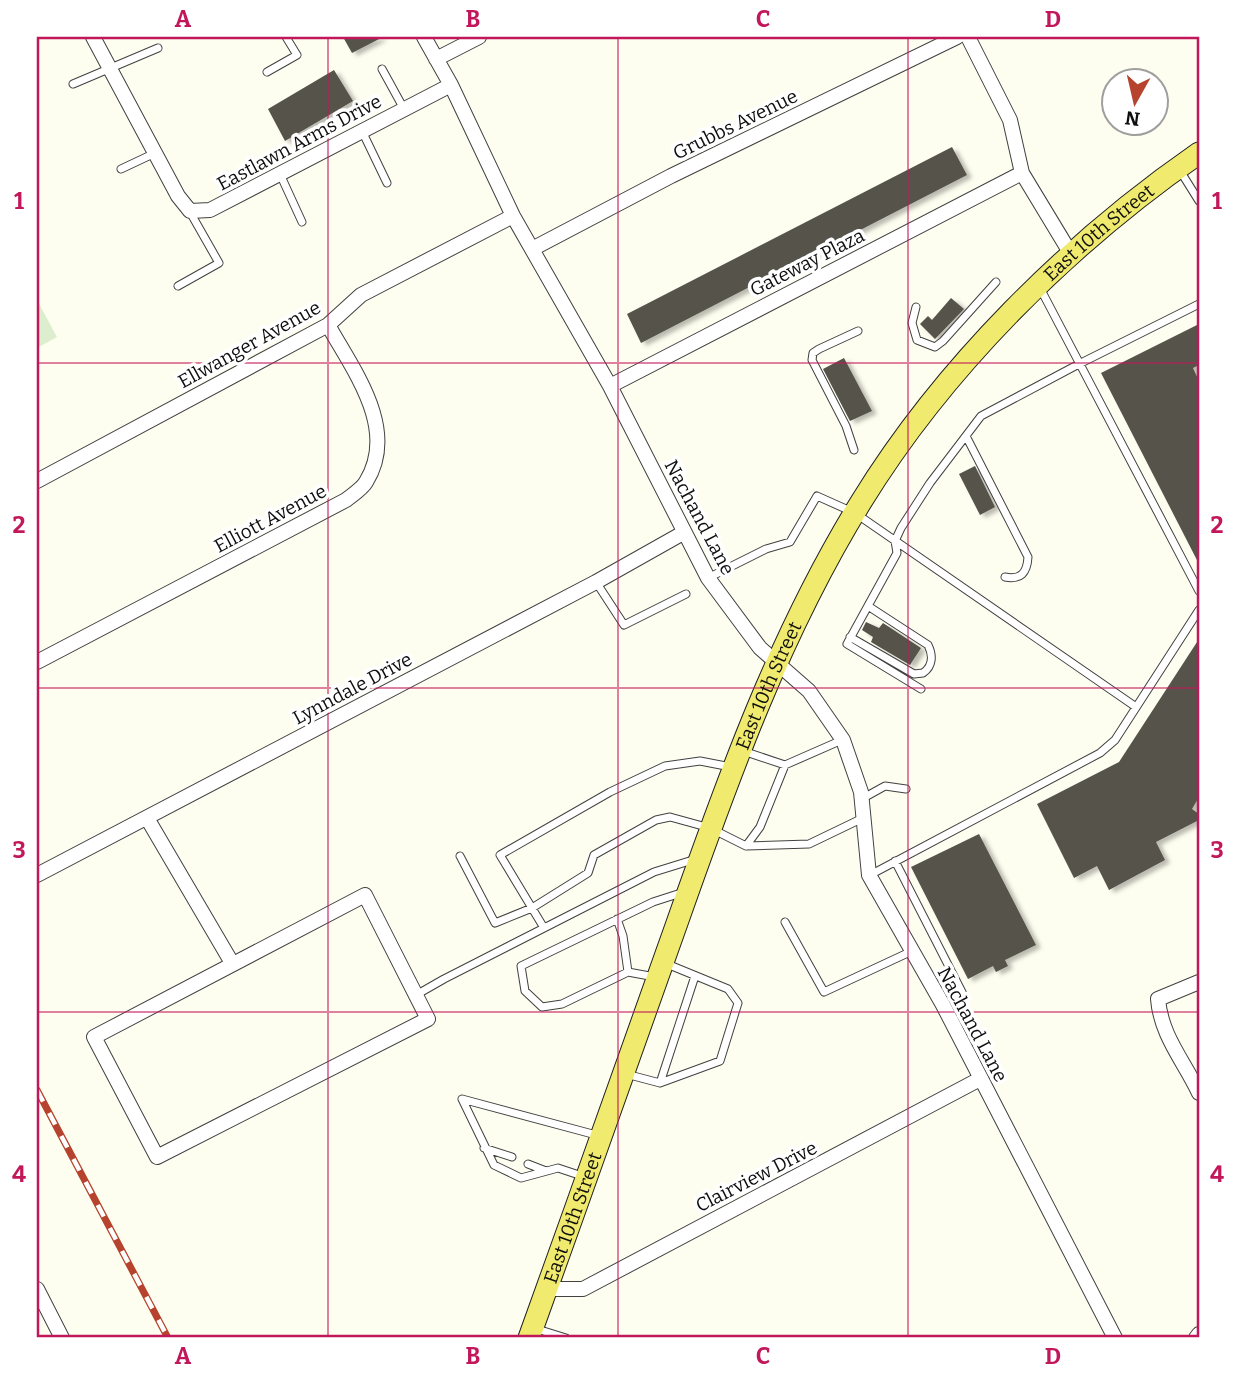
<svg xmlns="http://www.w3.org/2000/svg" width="1236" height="1375" viewBox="0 0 1236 1375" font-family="Bitter,serif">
	<defs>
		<filter id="shadow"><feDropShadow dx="5" dy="3" stdDeviation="2" flood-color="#0004"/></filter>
	</defs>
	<rect width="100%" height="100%" fill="#fefef0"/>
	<path fill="#dceecd" d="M37 300 57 337 37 348Z"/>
	<path fill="#56524b" filter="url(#shadow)" d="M343 37H383L352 53Z
		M334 70 353 101 285 141 268 109Z
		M952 147 967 175 641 343 627 314Z
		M951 298 964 309 935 339 920 324 928 316 932 320Z
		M1199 324V365L1193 368 1199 381V564L1101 373Z
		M844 358 872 411 850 421 823 369Z
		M975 466 995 507 980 515 959 474Z
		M866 622 879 628 883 623 921 648 910 665 871 642 873 637 862 630Z
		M1199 639V797L1192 809 1199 814V820L1156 842 1165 860 1109 890 1097 866 1074 878 1037 804 1119 762Z
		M979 834 1036 945 1005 960 1008 966 996 972 993 966 968 979 911 867Z"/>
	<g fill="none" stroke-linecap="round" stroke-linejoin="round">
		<defs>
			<path id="lane" d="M382 69 404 109
				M267 72 297 55 286 37
				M73 84 158 48
				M362 131 387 183
				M121 169 155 153
				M1179 169 1199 201
				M280 174 302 222
				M178 286 219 263 190 212
				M1040 288 1199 591
				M916 307 912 323 917 340 935 347 943 341 996 282
				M966 436 1028 557C1027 573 1021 580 1005 577
				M854 450 846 426 812 360 813 353 819 349 858 331
				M708 578 766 549 790 542 817 496 855 513 1136 707
				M596 582 624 625 686 594
				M850 637 914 674 923 673C933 666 933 655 928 645L868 606
				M921 689 847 644 897 553 895 541 901 528 930 483 981 416 1079 364 1199 304
				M743 751 785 765 842 740
				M861 793 867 796 885 786 906 789
				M746 846 760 827 785 765
				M460 856 495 923 532 908 588 873 594 855 656 820 670 817 710 828 746 846 809 844 863 818
				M895 861 963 994
				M870 875 1100 753 1115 740 1199 610
				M617 919 623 936 628 972
				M785 922 824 992 912 951
				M544 928 500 855 610 792 665 766 700 761 731 767
				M655 977 628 972 562 1004 542 1007 525 991 521 966 653 902 684 892
				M416 995 444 979 654 872 696 859
				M626 1074 660 1083 720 1061 738 1003 728 989 667 964
				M660 1083 695 976
				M484 1148 512 1157
				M528 1164 546 1171
				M585 1177 558 1168 521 1178 494 1165 462 1099 600 1136
				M537 1329 566 1338"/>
			<path id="street" d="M93 37 178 196 190 211 210 210 451 85
				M424 37 451 85 513 216 610 386 708 578 760 648 809 691 843 740 861 792 869 875 943 1005 1115 1338
				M968 37 1010 120 1022 173 1071 254
				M436 59 479 37
				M532 249 671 176 957 37
				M610 386 1022 173
				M37 481 328 325 361 295 513 216
				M37 662 346 500C352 495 362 489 366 482 399 429 353 370 328 325
				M147 818 232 963
				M37 875 596 582 683 533
				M365 895 428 1019 157 1157 94 1037Z
				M1199 982 1158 999C1161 1036 1184 1061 1199 1093
				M37 1289 62 1338
				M546 1289H583L980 1079
				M1196 1338 1199 1334"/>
			<g id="primary">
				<path id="s1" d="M529 1338C579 1200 627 1062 677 923 728 778 780 633 861 502 944 367 1069 243 1199 153"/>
			</g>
		</defs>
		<use href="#lane" stroke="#414141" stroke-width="9"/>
		<use href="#street" stroke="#414141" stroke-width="16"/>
		<use href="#primary" stroke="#1f1f1f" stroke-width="23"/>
		<use href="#lane" stroke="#fff" stroke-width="7"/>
		<use href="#street" stroke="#fff" stroke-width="14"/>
		<use href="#primary" stroke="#f0eb6e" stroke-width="21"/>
		<defs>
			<path id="rail" d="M37 1090 168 1338"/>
		</defs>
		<use href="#rail" stroke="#b6432e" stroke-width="7"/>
		<use href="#rail" stroke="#fff" stroke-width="4.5" stroke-dasharray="13" stroke-linecap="butt"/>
	</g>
	<path fill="none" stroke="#c2185b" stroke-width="2" stroke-opacity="0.55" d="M328 37V1338M618 37V1338M908 37V1338M37 363H1199M37 688H1199M37 1012H1199"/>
	<g text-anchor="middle" stroke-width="7" stroke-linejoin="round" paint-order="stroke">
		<g font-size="19" fill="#0e0e0e" stroke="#fff">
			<text transform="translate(735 124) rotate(-26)" y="7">Grubbs Avenue</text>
			<text transform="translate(299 142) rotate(-28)" y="7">Eastlawn Arms Drive</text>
			<text dy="7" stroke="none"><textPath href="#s1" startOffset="1262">East 10th Street</textPath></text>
			<text transform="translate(807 262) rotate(-27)" y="7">Gateway Plaza</text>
			<text transform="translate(249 344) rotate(-29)" y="7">Ellwanger Avenue</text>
			<text transform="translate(700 517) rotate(62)" y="7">Nachand Lane</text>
			<text transform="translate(270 518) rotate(-28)" y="7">Elliott Avenue</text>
			<text dy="7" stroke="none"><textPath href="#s1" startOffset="695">East 10th Street</textPath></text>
			<text transform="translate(352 688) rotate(-28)" y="7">Lynndale Drive</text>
			<text transform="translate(973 1024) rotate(62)" y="7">Nachand Lane</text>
			<text transform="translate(756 1176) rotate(-27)" y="7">Clairview Drive</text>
			<text dy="7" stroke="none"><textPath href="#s1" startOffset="128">East 10th Street</textPath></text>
		</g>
	</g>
	<rect width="1236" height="1375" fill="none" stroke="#ffffff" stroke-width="77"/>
	<g transform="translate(1135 102) rotate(188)"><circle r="33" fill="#ffffff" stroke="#9f9f9f" stroke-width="2"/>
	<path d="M0-5L12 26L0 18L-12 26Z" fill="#b6432e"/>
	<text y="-10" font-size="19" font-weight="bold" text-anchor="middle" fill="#0e0e0e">N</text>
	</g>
	<rect x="38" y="38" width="1160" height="1298" fill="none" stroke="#c2185b" stroke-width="2.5"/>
	<g font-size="23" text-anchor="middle" font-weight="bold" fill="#c2185b">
		<text x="183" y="27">A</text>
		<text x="473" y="27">B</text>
		<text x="763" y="27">C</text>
		<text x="1053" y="27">D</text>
		<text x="19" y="209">1</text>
		<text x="1217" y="209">1</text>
		<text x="19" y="533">2</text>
		<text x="1217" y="533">2</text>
		<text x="19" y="858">3</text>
		<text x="1217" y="858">3</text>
		<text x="19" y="1182">4</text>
		<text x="1217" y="1182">4</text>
		<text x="183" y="1364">A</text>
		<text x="473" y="1364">B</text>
		<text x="763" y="1364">C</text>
		<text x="1053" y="1364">D</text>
	</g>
</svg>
